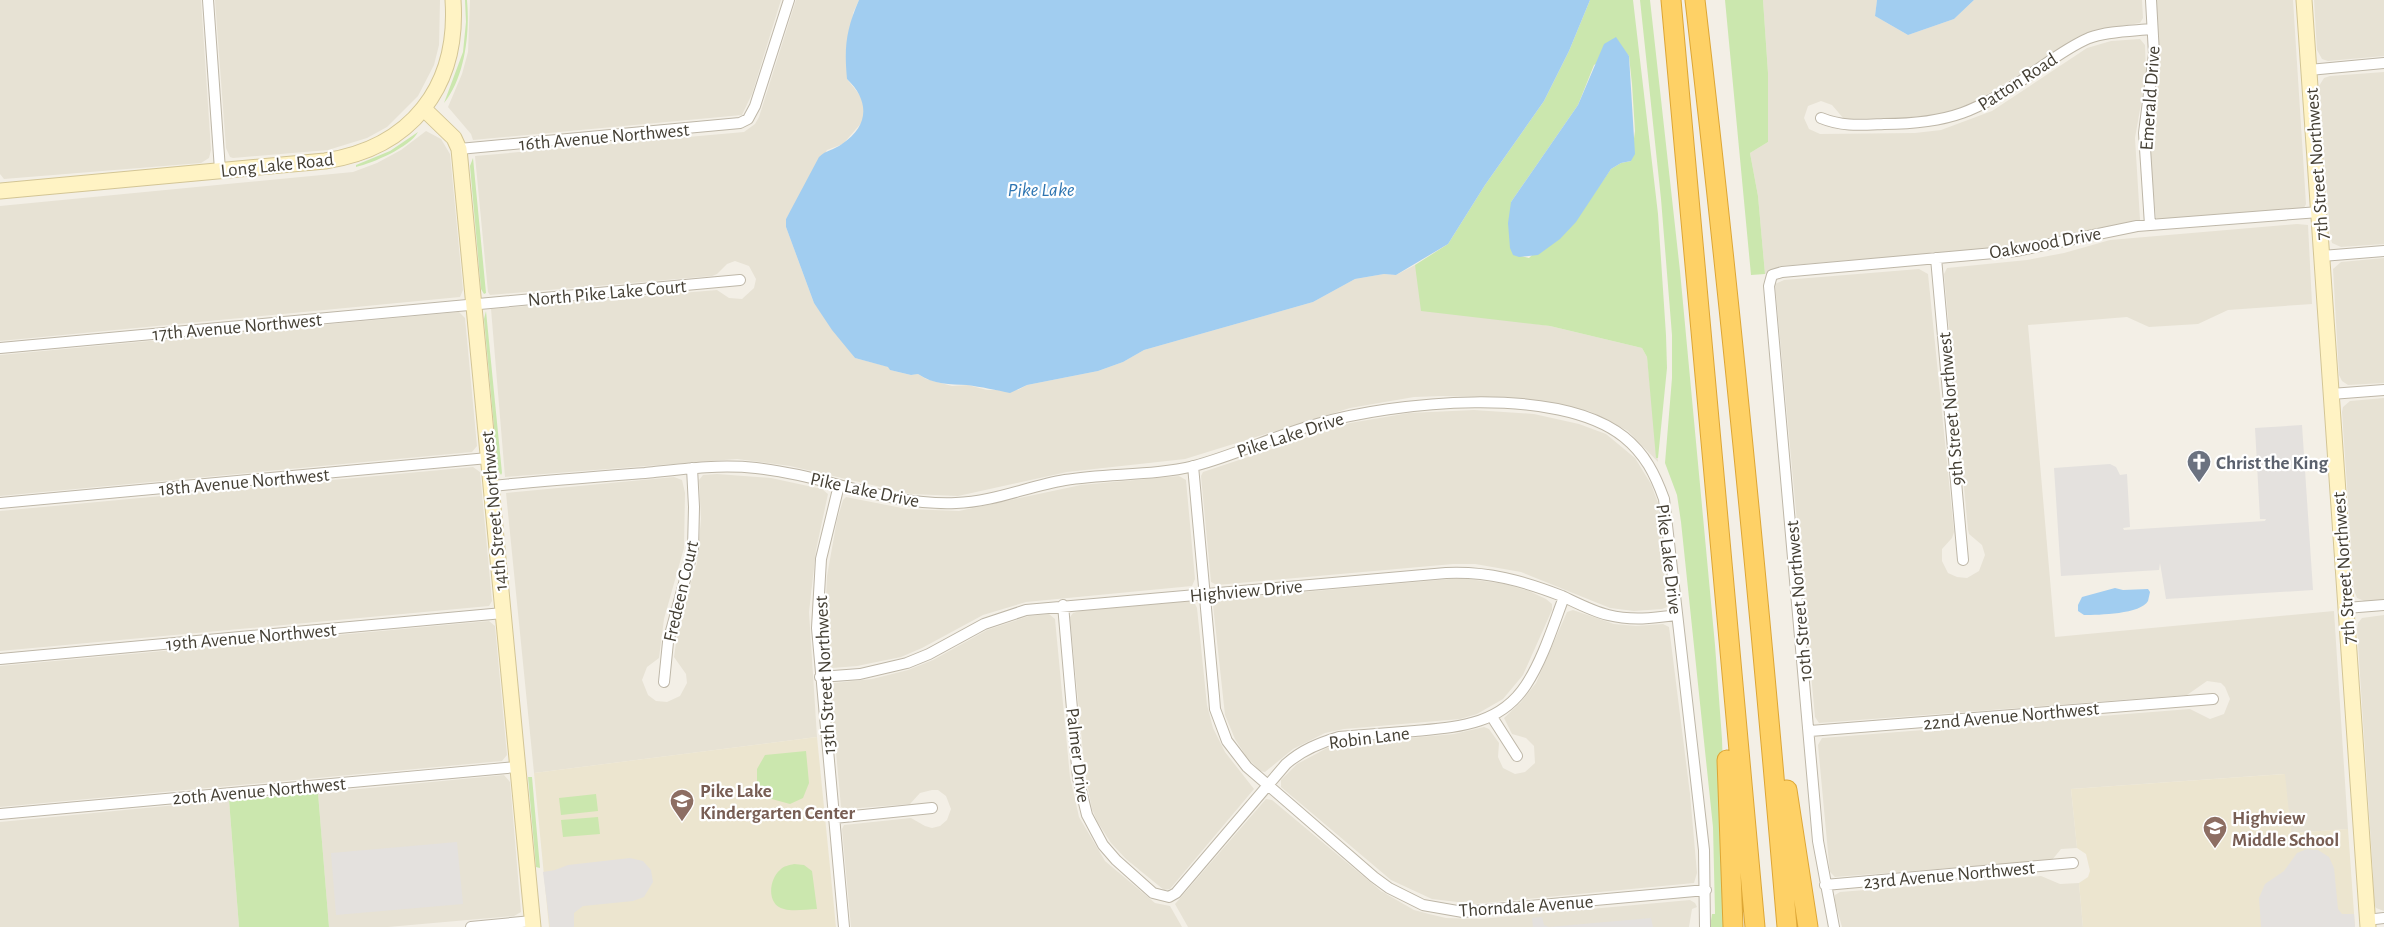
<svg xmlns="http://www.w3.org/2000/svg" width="2384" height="927" viewBox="0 0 2384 927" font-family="'Alegreya Sans',sans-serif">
	<rect width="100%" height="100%" fill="#f3efe6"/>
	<path fill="#e7e2d4" d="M0 0H201L211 150 209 158 201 163 4 179 0 174Z
		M215 0H440L439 45 434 65 418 96 387 127 367 138 328 150 233 158 230 157 226 148Z
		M470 0H781L752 94 742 115 473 140 471 134 448 107 462 74 468 52Z
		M796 0H859L853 13 847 79 862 98 864 110 863 121 843 144 827 150 786 219V227L814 303 855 358 889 367 890 370 911 375 918 374 926 379 952 386 968 385 987 390H1018L1027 385 1098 371 1123 362 1144 350 1313 302 1355 279 1384 274 1396 275 1415 265 1417 271 1487 317 1550 326 1642 348 1647 357 1658 462 1628 431 1589 411 1517 398 1443 396 1414 397 1350 408 1185 459 1067 472 958 496 911 494 790 466 737 459 505 477 491 309 717 290 729 298 742 299 754 288 756 279 749 266 735 261 727 264 717 274 712 276 490 295 488 292 475 156 744 132 755 124 759 117Z
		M1763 0H1877L1875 16 1908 35 1954 19 1974 0H2142L2143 18 2140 23 2102 29 2079 37 1970 105 1942 115 1918 118 1844 119 1832 105 1821 101 1808 106 1804 118 1809 129 1820 134 1915 133 1941 130 1992 111 2087 48 2111 41 2140 39 2145 45 2146 75 2135 138 2140 220 2135 223 2104 227 2050 241 2005 248 1780 266 1765 274 1758 196 1750 153 1768 142V73Z
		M2156 0H2293L2306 204 2304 208 2159 220 2156 218 2149 141 2160 74Z
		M2314 0H2384V56L2328 61 2322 59 2317 50Z
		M2384 72V244L2341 247 2332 243 2330 235 2319 86 2324 78 2330 76Z
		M426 131 441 139 450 154 463 290 460 297 0 341V206L353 172 377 163 401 150Z
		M2297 224 2308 225 2312 304 2228 310 2198 324 2149 327 2127 317 2028 325 2055 637 2334 611 2348 829 2291 833 2284 774 2071 789 2077 848 2061 849 2052 860 1835 877 1830 872 1829 863 1818 745 1822 738 2190 709 2210 719 2224 714 2230 699 2225 687 2221 683 2207 681 2187 695 1819 723 1815 717 1775 284 1784 280 1919 269 1928 274 1954 532 1952 538 1942 549V561L1948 573 1957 577 1967 578 1979 571 1985 555 1982 545 1969 534 1968 530 1944 274 1947 268 2027 260 2064 253 2110 240Z
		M2384 258V383L2348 385 2342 381 2339 375 2333 269 2341 262Z
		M459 312 465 318 477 446 472 452 0 496V355Z
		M2384 398V600L2367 602 2357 598 2354 590 2342 412 2343 407 2350 401Z
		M1474 410 1534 414 1579 424 1606 434 1635 458 1651 484 1658 503 1667 607 1662 609 1634 611 1610 608 1521 572 1475 564H1453L1217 585 1211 582 1201 476 1203 472 1350 423 1409 413Z
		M473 467 480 472 492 601 489 606 0 651V511Z
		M717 474 771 478 822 489 828 494 816 550 809 612 817 737 534 773 506 493 674 477 682 480 685 493 684 548 664 619 659 658 647 667 642 680 648 695 656 701 667 702 680 696 687 683 686 674 674 657 679 621 697 563 701 519 699 480 703 475Z
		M1179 476 1186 480 1195 579 1192 586 1026 602 983 615 922 648 901 657 857 666 832 668 827 664 825 620 827 576 837 520 843 500 846 497 907 509 959 511 1081 485Z
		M1461 578 1505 584 1529 591 1546 599 1552 604V610L1523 675 1503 699 1477 714 1460 719 1344 729 1325 733 1293 749 1265 772 1260 771 1246 756 1235 739 1225 715 1213 605 1215 600Z
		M1190 601 1195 604 1197 608 1207 705 1213 728 1225 752 1254 789 1170 889 1164 890 1126 859 1111 843 1097 821 1092 809 1085 773 1070 617 1073 613 1080 611Z
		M1573 610 1614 624 1636 626 1663 624 1669 627 1690 794 1697 873 1694 883 1475 904 1432 899 1391 880 1281 787V780L1297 764 1327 748 1355 743 1454 734 1484 727 1489 729 1499 743 1498 757 1503 768 1515 774 1525 772 1535 763 1534 746 1526 738 1512 734 1504 718 1521 702 1536 683 1567 612Z
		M1049 614 1055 619 1070 777 1079 817 1105 861 1155 903 1170 906 1182 927H851L842 829 844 825 911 818 925 826 932 828 940 826 947 820 951 809 946 796 938 790H932L920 793 910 804 846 809 841 807 830 686 834 683 872 679 908 670 933 660 987 630 1029 616Z
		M2384 615V911L2376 908 2371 899 2373 874 2357 629 2358 623 2362 618Z
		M489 621 495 626 507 755 502 761 0 807V666Z
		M504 775 510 782 521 912 514 916 388 927H329L318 793Z
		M1266 799 1272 800 1381 891 1414 910 1429 914 1446 918 1480 919 1690 900 1695 903 1697 907 1692 909 1689 927H1188L1175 904Z
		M229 800 239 927H0V822Z
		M2041 876 2060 884 2079 883 2083 927H1842L1835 902V895L1840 892Z"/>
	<path fill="#ece5cf" d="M817 737 836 927H549L534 773Z
		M2285 774 2291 833 2348 829 2355 927H2083L2079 883 2088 877 2090 871 2086 854 2077 848 2071 789Z"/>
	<path fill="#cbe7ae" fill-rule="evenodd" d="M465 0H467C470 33 465 77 444 103L463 52 466 22Z
		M1590 0H1633L1658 214 1666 335 1667 368 1658 458H1656L1647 357 1642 348 1550 326 1421 311 1415 265 1448 244 1485 185 1544 101 1569 51ZM1622 48 1629 56 1632 84 1635 131 1631 161 1621 163 1611 169 1593 195 1529 258 1513 254 1511 202 1578 105 1594 65Z
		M1640 0H1650L1680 271 1715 645 1722 739 1728 927H1710L1712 914H1715V912L1713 827 1681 522 1677 495 1665 463 1672 378V335L1661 199Z
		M1725 0H1763L1768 73V142L1750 153 1758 196 1765 274 1751 275Z
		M418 132C410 147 373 163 356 167V165L390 151Z
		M473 158 486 293 484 294 481 289 470 166Z
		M486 311 502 473 501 475 498 470 484 319Z
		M806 751 809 783 803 798 790 804 768 798 757 787V769L765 755Z
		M528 777H532L540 868 536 867Z
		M318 793 329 927H239L229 800Z
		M596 794 598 811 561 815 559 798Z
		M598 817 600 834 563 837 561 820Z
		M794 864 804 865 812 871 817 909C807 909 794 912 784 909 766 905 769 879 780 870 783 866 790 865 794 864Z"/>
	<path fill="#e4e1de" d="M2302 425 2313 590 2166 599 2160 563 2159 570 2061 576 2054 468 2110 464 2116 467 2120 475 2127 474 2130 527 2123 528 2124 530 2265 521 2266 519H2260L2255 428Z
		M457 842 463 904 336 915 331 853Z
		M2307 849 2318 850 2329 857 2334 868 2338 909 2342 914H2354L2355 927H2261L2259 898 2265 884 2284 871 2297 853Z
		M630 858 643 861 651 870 653 882 644 897 633 901 583 906 574 913V927H550L543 872 555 870 568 865Z
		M1542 917 1544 925 1549 927 1651 918 1653 927H1533L1532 918Z"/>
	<path fill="#a1cdf0" d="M859 0H1590L1569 51 1544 101 1485 185 1448 244 1396 275 1384 274 1355 279 1313 302 1144 350 1123 362 1098 371 1027 385 1010 393C997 390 981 387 967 385 950 384 934 385 918 374L911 375 890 370 888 367 855 358 832 330 814 303 786 227V219L819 157C826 150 834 150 842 144 869 126 870 101 847 79 844 47 846 30 859 0Z
		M1877 0H1974L1954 19 1908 35 1875 16Z
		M1616 37 1629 56 1635 154 1631 161 1621 163 1611 169 1576 222 1560 239 1538 255 1519 257 1513 255 1510 248 1508 223 1511 202 1578 105 1604 44Z
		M2115 588 2123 590 2148 589 2150 592 2148 601C2141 614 2099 615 2084 615L2078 611V605L2082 597Z"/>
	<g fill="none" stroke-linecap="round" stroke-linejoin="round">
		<defs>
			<path id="street" d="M208 0 220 170
				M2309 70 2384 63
				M1821 118C1843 127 1861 125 1884 124 1949 124 1979 111 2031 74 2050 61 2068 47 2089 38 2108 31 2132 31 2152 29
				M459 149 740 123 748 119 755 106 789 0
				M2150 225 2144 133 2154 54 2151 0
				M2322 256 2384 251
				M1936 258 1963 560
				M0 348 740 280
				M2331 394 2384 390
				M1193 466 1214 696 1215 709 1227 741 1247 767 1374 877 1389 888 1423 905 1463 912 1706 890
				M839 485 821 559 817 628 844 927
				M491 486C542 481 594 477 645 473 682 469 719 464 756 468 824 475 887 506 956 503 993 502 1029 486 1065 480 1106 473 1154 476 1194 466 1236 455 1276 435 1317 424 1394 402 1558 384 1624 437 1645 454 1655 474 1664 499L1704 850 1705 927
				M0 503 488 458
				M1063 605 1078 778 1087 815 1103 845 1116 860 1153 893 1169 897 1176 893 1286 764C1302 750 1319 743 1339 737 1364 735 1389 733 1415 731 1458 727 1500 725 1526 685 1543 659 1553 626 1564 597
				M2346 608 2384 605
				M0 659 503 613
				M820 677 860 674 907 663 929 654 984 624 1026 610 1446 573C1488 571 1523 581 1562 596 1577 603 1592 611 1608 615 1632 621 1654 618 1677 615
				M664 682 668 642 693 550 694 507 692 468
				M1492 717 1517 756
				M1810 731 2213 699
				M0 814 517 767
				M834 818 932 808
				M1825 885 2073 863
				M2367 920 2384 918
				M471 927 532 921
				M1834 927 1818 841 1769 286 1772 275 1782 272 2016 251 2137 226 2319 212"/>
			<path id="secondary" d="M2304 0 2368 927
				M424 109 454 138 459 149 533 927
				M0 191 325 161C411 148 459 87 453 0"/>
			<path id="highway" d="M1671 0 1755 927
				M1695 0C1731 308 1761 618 1787 927
				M1727 760 1733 927
				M1787 790 1808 927"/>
		</defs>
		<use href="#street" stroke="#beb7a8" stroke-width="12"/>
		<use href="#secondary" stroke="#d3c595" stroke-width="17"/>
		<use href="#highway" stroke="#dda635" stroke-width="21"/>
		<use href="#street" stroke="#fff" stroke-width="10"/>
		<use href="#secondary" stroke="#fff3c4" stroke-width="15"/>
		<use href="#highway" stroke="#fed166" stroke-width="19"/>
	</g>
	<defs>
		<symbol id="church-pin" viewBox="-11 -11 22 30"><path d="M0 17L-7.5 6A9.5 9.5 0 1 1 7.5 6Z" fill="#6b7280" stroke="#fff"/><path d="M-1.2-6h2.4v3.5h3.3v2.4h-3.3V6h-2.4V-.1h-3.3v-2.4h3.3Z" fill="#fff"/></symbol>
		<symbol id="school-pin" viewBox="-11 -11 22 30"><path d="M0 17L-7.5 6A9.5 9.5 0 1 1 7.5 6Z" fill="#8d6e63" stroke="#fff"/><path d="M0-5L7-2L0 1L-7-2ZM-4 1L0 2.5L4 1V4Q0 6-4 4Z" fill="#fff"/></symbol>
	</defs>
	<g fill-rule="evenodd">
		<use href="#church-pin" x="2185" y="448" width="28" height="38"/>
		<use href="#school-pin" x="668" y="787" width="28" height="38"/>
		<use href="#school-pin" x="2201" y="814" width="28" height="38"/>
	</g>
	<g text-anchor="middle" stroke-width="4.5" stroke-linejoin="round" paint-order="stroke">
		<g font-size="19" fill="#454035" stroke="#fff">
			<text transform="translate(2017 81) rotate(-33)" y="7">Patton Road</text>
			<text transform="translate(2149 98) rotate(-86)" y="7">Emerald Drive</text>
			<text transform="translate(604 136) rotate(-5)" y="7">16th Avenue Northwest</text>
			<text transform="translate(277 164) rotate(-6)" y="7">Long Lake Road</text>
			<text transform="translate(2316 164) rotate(-94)" y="7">7th Street Northwest</text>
			<text transform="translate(2045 242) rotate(-10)" y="7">Oakwood Drive</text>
			<text transform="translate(607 292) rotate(-5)" y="7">North Pike Lake Court</text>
			<text transform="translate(237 326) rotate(-5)" y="7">17th Avenue Northwest</text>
			<text transform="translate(1950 409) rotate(-95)" y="7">9th Street Northwest</text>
			<text transform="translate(1290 434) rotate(-18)" y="7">Pike Lake Drive</text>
			<text transform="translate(244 481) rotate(-5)" y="7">18th Avenue Northwest</text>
			<text transform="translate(865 489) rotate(12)" y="7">Pike Lake Drive</text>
			<text transform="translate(493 511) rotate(-95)" y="7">14th Street Northwest</text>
			<text transform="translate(1670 559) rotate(83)" y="7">Pike Lake Drive</text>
			<text transform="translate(2343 568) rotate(-94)" y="7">7th Street Northwest</text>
			<text transform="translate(1246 590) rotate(-5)" y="7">Highview Drive</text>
			<text transform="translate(680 591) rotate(-77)" y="7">Fredeen Court</text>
			<text transform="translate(1798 601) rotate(-95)" y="7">10th Street Northwest</text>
			<text transform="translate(251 636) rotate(-5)" y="7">19th Avenue Northwest</text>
			<text transform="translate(824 675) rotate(-93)" y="7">13th Street Northwest</text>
			<text transform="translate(2011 715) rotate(-5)" y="7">22nd Avenue Northwest</text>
			<text transform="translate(1369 737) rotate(-7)" y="7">Robin Lane</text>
			<text transform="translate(1079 755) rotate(83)" y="7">Palmer Drive</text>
			<text transform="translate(259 790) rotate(-5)" y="7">20th Avenue Northwest</text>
			<text transform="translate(1949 874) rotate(-5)" y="7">23rd Avenue Northwest</text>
			<text transform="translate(1526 905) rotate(-4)" y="7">Thorndale Avenue</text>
		</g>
		<g font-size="19" font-weight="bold" fill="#5b616d" stroke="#fff" text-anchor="start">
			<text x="2216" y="469">Christ the King</text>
		</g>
		<g font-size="19" font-weight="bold" fill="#785e54" stroke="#fff" text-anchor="start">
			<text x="700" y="797">Pike Lake<tspan x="700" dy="22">Kindergarten Center</tspan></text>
			<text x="2232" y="824">Highview<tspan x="2232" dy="22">Middle School</tspan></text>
		</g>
		<g font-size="20" font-style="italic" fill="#2e75b1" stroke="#fff">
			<text x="1041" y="196">Pike Lake</text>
		</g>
	</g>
</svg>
